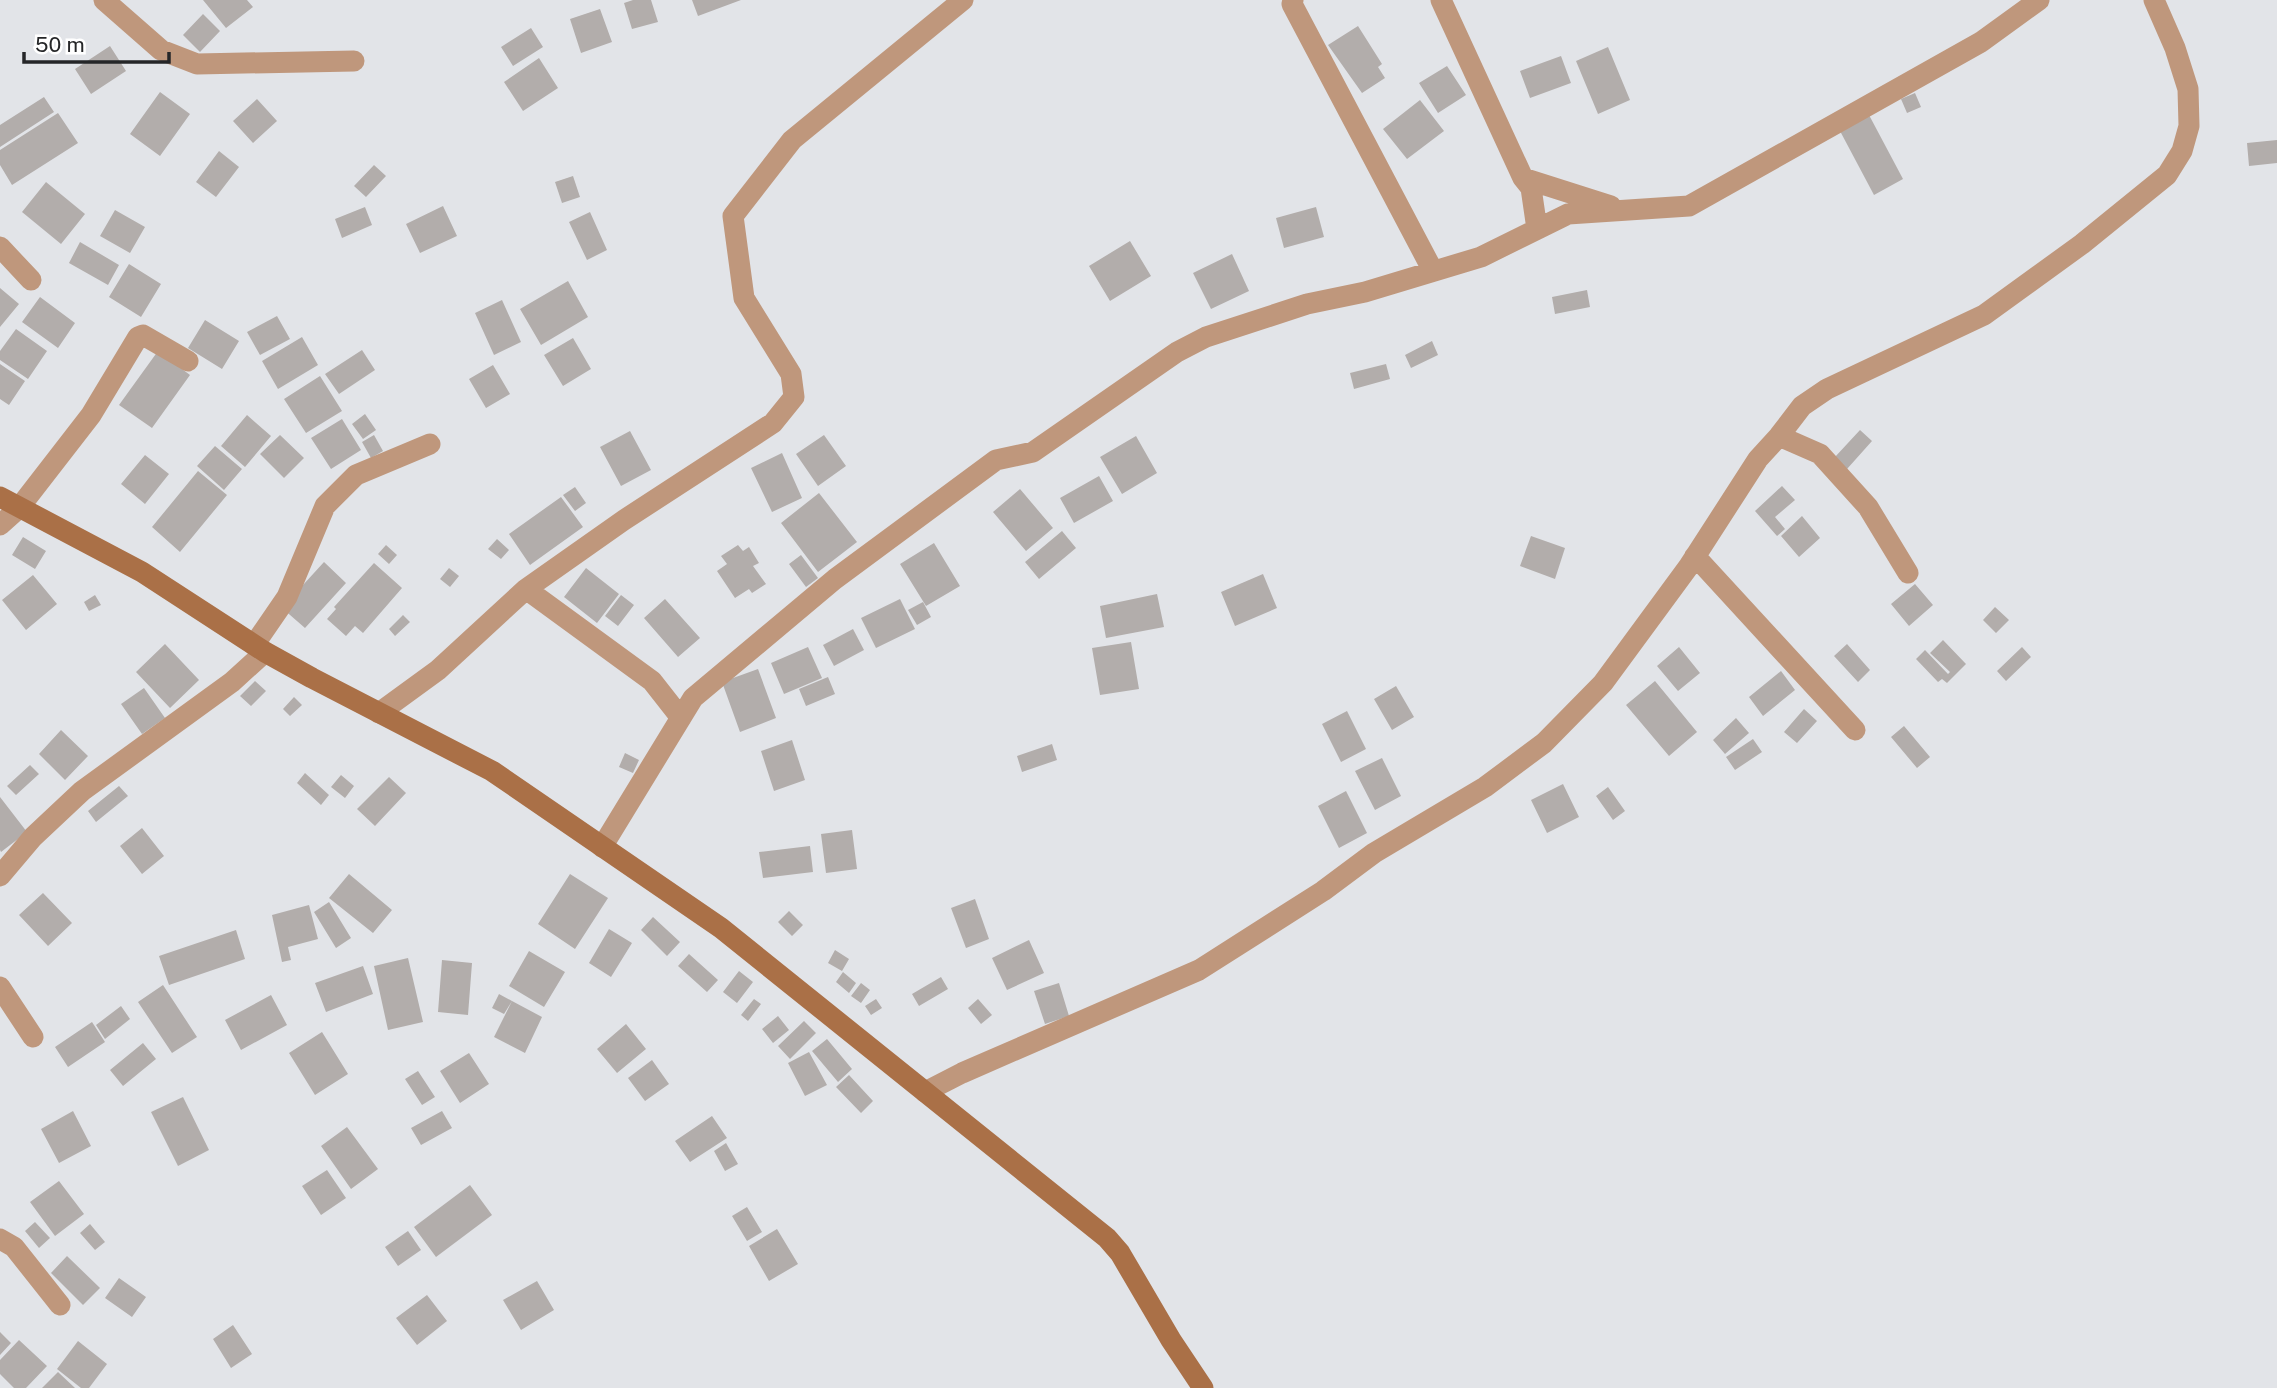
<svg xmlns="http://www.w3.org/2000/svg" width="2277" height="1388" viewBox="0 0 2277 1388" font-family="'Public Sans',sans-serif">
	<rect width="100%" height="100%" fill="#e2e4e8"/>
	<path fill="#b2adab" d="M203 0H247L253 7 226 28Z
		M633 0H651L658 22 632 29 624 3Z
		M692 0H741L698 16Z
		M600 9 612 42 581 53 570 19Z
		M203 14 220 31 200 52 183 35Z
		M1358 26 1382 64 1378 67 1385 78 1362 93 1328 45Z
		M531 28 543 47 513 66 501 47Z
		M110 46 126 71 91 94 75 69Z
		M1608 47 1630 100 1598 114 1576 61Z
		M1561 56 1571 83 1530 98 1520 71Z
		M539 58 558 88 523 111 504 82Z
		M1447 66 1466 95 1438 113 1419 83Z
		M160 92 190 114 160 156 130 134Z
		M1915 93 1921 107 1907 113 1901 99Z
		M44 97 54 112 0 147V125Z
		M257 99 277 121 253 143 233 121Z
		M1420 100 1444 131 1407 159 1383 129Z
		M58 113 78 143 12 185 0 165V150Z
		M1869 115 1903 179 1874 195 1840 131Z
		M2277 140V163L2249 166 2247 143Z
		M219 151 239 167 216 197 196 182Z
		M374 165 386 176 366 197 354 186Z
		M573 176 580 197 562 203 555 182Z
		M46 182 85 214 61 244 22 212Z
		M443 206 457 236 420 253 406 224Z
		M365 207 372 225 342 238 335 219Z
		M1316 207 1324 237 1284 248 1276 218Z
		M115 210 145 227 130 253 100 236Z
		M590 212 607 250 587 260 569 222Z
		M1130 241 1151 276 1110 301 1089 266Z
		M80 242 119 265 108 285 69 263Z
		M1232 254 1249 291 1211 309 1193 273Z
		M129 264 161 284 141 317 109 297Z
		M568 281 588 317 541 345 520 309Z
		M0 288 19 304 0 327Z
		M1587 290 1590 307 1555 314 1552 297Z
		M40 297 75 323 58 348 22 322Z
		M502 300 521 342 494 355 475 313Z
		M277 316 290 339 260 355 247 332Z
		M205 320 239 341 222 369 188 348Z
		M16 329 47 351 28 379 0 360V351Z
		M302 337 318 365 278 389 262 361Z
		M573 338 591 369 563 386 544 355Z
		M1432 341 1438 355 1411 368 1405 355Z
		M362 350 375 370 339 394 325 374Z
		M158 351 190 375 152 428 119 405Z
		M0 364 25 381 9 405 0 399Z
		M1386 364 1390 379 1354 389 1350 373Z
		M493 365 510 394 486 408 469 379Z
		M320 376 342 411 306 433 284 399Z
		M365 414 376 430 363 439 352 424Z
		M247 415 271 436 245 467 221 446Z
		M342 419 361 450 331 469 311 438Z
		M1860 430 1872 441 1847 469 1835 457Z
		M630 431 651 470 621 486 600 447Z
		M280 435 304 458 284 478 260 454Z
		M374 435 383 451 371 458 362 442Z
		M824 435 846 466 818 486 796 454Z
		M1136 436 1157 473 1122 494 1100 457Z
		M215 446 242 469 224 490 197 466Z
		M782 453 802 498 772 512 751 468Z
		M145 455 169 474 145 504 121 484Z
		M198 471 227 495 180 552 152 527Z
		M1099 476 1113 501 1074 523 1060 498Z
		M1782 486 1795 500 1775 517 1785 529 1777 536 1755 511Z
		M575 487 586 503 575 511 563 495Z
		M1020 489 1053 528 1026 551 993 512Z
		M819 493 857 542 818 572 781 523Z
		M561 497 583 527 530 565 509 534Z
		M1802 516 1820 538 1799 557 1781 536Z
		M1062 531 1076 548 1039 579 1025 562Z
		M1531 536 1565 548 1555 579 1520 566Z
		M23 537 46 551 35 569 12 555Z
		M497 539 509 550 501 559 488 549Z
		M934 543 960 586 926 606 900 564Z
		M386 545 397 555 389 564 378 554Z
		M738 545 743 551 749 547 759 563 753 566 766 584 752 593 749 589 735 598 717 571 727 564 721 556Z
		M801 555 818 578 806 587 789 564Z
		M324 562 346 583 305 628 282 608Z
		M374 563 402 588 363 633 355 626 346 636 327 619 336 609 334 607Z
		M449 568 459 576 450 587 440 579Z
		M586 568 619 594 597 623 564 597Z
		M1263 574 1277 608 1235 626 1221 592Z
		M33 575 57 604 26 630 2 600Z
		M1915 584 1933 605 1909 626 1891 604Z
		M1157 594 1164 627 1106 638 1100 606Z
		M95 595 101 605 89 611 84 602Z
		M621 595 634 605 618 626 605 616Z
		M665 599 700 638 678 657 644 618Z
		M900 599 915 629 876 648 861 618Z
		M923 602 931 617 917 625 908 610Z
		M1995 607 2009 620 1996 633 1983 620Z
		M403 615 410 622 395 636 389 629Z
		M853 629 864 650 834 666 823 645Z
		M1943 640 1966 664 1947 683 1942 679 1938 682 1916 659 1925 650 1948 674 1950 672 1930 653Z
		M1131 642 1139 689 1100 695 1092 648Z
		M165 644 199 680 170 708 136 672Z
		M1847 644 1870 670 1858 682 1834 656Z
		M808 647 822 678 784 694 771 663Z
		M1679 647 1700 673 1678 691 1657 666Z
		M2022 647 2031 657 2006 681 1997 671Z
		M758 669 776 718 740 732 722 682Z
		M1781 671 1795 690 1763 716 1749 697Z
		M828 677 835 694 806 706 799 689Z
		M255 681 266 691 251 706 240 696Z
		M1655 681 1697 732 1669 756 1626 705Z
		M1396 686 1414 717 1392 730 1374 699Z
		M144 688 165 718 142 734 121 704Z
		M294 697 302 705 290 716 283 709Z
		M1804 709 1817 721 1797 743 1784 732Z
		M1347 711 1366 749 1341 762 1322 724Z
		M1736 718 1749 733 1725 754 1713 740Z
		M1904 726 1930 757 1917 768 1891 737Z
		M61 730 88 756 65 780 39 754Z
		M1753 739 1762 752 1735 770 1726 757Z
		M792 740 805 780 774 791 761 751Z
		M1052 744 1057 760 1022 772 1017 756Z
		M625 753 639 760 633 773 619 767Z
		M1382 758 1401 796 1375 810 1355 771Z
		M30 765 39 774 16 795 7 786Z
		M305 773 329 795 321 805 297 783Z
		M341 775 354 786 345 798 331 787Z
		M389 777 406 793 375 826 357 809Z
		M1563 784 1579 817 1547 833 1531 800Z
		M119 786 128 796 96 822 88 811Z
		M1608 787 1625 811 1613 820 1596 796Z
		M1346 791 1367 833 1339 848 1318 806Z
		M0 797 27 832 1 852 0 850Z
		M142 828 164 856 142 874 120 846Z
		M852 830 857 869 826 873 821 834Z
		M810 846 813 872 763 878 759 852Z
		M349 874 392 910 373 933 329 898Z
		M570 874 608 898 575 949 538 924Z
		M43 893 72 923 48 946 19 915Z
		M975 899 989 939 966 948 951 908Z
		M329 902 351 938 336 948 314 912Z
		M309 905 318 939 288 947 291 960 282 962 272 915Z
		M789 911 803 925 792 936 778 922Z
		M653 917 680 942 667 956 641 930Z
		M609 929 632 943 611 977 589 963Z
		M236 930 245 959 169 985 159 956Z
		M1029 940 1044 973 1007 990 992 958Z
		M835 950 849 959 842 971 828 963Z
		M529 951 565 972 544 1007 509 986Z
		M689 954 718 980 707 992 678 966Z
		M408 958 423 1022 388 1030 374 966Z
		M442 960 472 963 468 1015 438 1012Z
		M363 966 373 994 326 1012 315 983Z
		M739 971 753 982 737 1003 723 992Z
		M843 972 856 983 849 993 836 982Z
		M941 977 948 989 919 1006 912 994Z
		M861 983 870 990 861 1003 851 996Z
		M1059 983 1069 1016 1045 1024 1034 991Z
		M163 985 197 1037 172 1053 138 1002Z
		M499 994 512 1001 504 1014 492 1008Z
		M271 995 287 1025 241 1050 225 1020Z
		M754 999 761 1004 748 1021 741 1015Z
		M876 999 882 1008 871 1015 865 1006Z
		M978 999 992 1015 981 1024 968 1008Z
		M512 1001 542 1017 525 1053 494 1037Z
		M121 1006 130 1019 105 1039 96 1025Z
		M778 1016 789 1030 773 1043 762 1029Z
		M804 1021 816 1033 790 1059 778 1046Z
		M92 1022 105 1042 68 1067 55 1047Z
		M626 1024 646 1049 617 1073 597 1049Z
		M322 1032 348 1074 315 1095 289 1053Z
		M827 1039 852 1069 838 1082 812 1051Z
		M143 1043 156 1059 123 1086 110 1070Z
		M809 1052 827 1085 805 1096 788 1063Z
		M469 1053 489 1084 460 1103 440 1071Z
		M652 1060 669 1084 645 1101 628 1078Z
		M418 1071 435 1097 422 1105 405 1079Z
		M849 1075 873 1101 861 1113 836 1087Z
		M183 1097 209 1150 178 1166 151 1112Z
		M73 1111 91 1146 59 1163 41 1129Z
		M442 1111 452 1128 421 1145 411 1128Z
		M712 1116 727 1138 690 1162 675 1141Z
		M347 1127 378 1169 351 1189 321 1146Z
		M726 1143 738 1164 725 1171 714 1151Z
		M327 1170 346 1198 321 1215 302 1186Z
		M59 1181 84 1214 55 1236 30 1202Z
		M470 1185 492 1215 436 1257 414 1227Z
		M747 1207 762 1232 747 1241 732 1216Z
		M35 1222 50 1238 39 1248 25 1231Z
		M90 1224 105 1242 95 1250 80 1233Z
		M777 1229 798 1264 769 1281 749 1246Z
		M408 1231 421 1250 398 1266 385 1247Z
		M67 1256 100 1288 83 1305 51 1273Z
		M119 1278 146 1297 132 1317 105 1298Z
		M537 1281 554 1310 521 1330 503 1300Z
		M427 1295 447 1321 417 1345 396 1318Z
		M233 1325 252 1354 231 1368 213 1339Z
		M0 1332 11 1343 0 1355Z
		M19 1340 47 1366 26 1388H14L0 1374V1360Z
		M78 1341 107 1364 89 1388H81L57 1369Z
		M58 1372 75 1388H42Z"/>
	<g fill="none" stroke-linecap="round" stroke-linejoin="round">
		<path stroke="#bf977c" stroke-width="21" d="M104 0 161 50 197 64 354 61
			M1293 0 1292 4 1433 271
			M1441 0 1523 178 1531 188 1537 229
			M1523 178 1611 206
			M0 247 31 280
			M1779 436 1820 454 1868 507 1908 573
			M0 525 19 508 91 415 138 337 143 335 188 361
			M1695 556 1855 730
			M526 589 652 681 681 718
			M254 645 287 597 325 506 356 475 430 444
			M379 713 438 670 526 589 624 520 773 423 794 397 791 374 744 298 733 216 792 140 963 0
			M602 847 693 698 835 579 996 460 1033 452 1177 352 1206 337 1307 304 1365 292 1481 257 1568 214 1689 206 1981 42 2039 0
			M0 876 33 837 82 791 232 682 265 652
			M0 987 33 1037
			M925 1092 962 1073 1199 970 1323 891 1374 853 1485 787 1544 743 1603 683 1689 566 1758 459 1779 436 1802 406 1827 389 1984 315 2082 244 2167 175 2182 151 2189 126 2188 89 2175 48 2154 0
			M0 1239 14 1247 60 1305"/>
		<path stroke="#aa7047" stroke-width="21" d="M0 497 142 572 265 652 312 678 492 771 721 928 1107 1238 1120 1253 1171 1340 1203 1388"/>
	</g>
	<path d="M24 52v10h145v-10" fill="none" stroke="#252628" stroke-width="3.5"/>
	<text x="35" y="52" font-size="21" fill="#252628" stroke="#ffffff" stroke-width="5" paint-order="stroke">50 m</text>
</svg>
